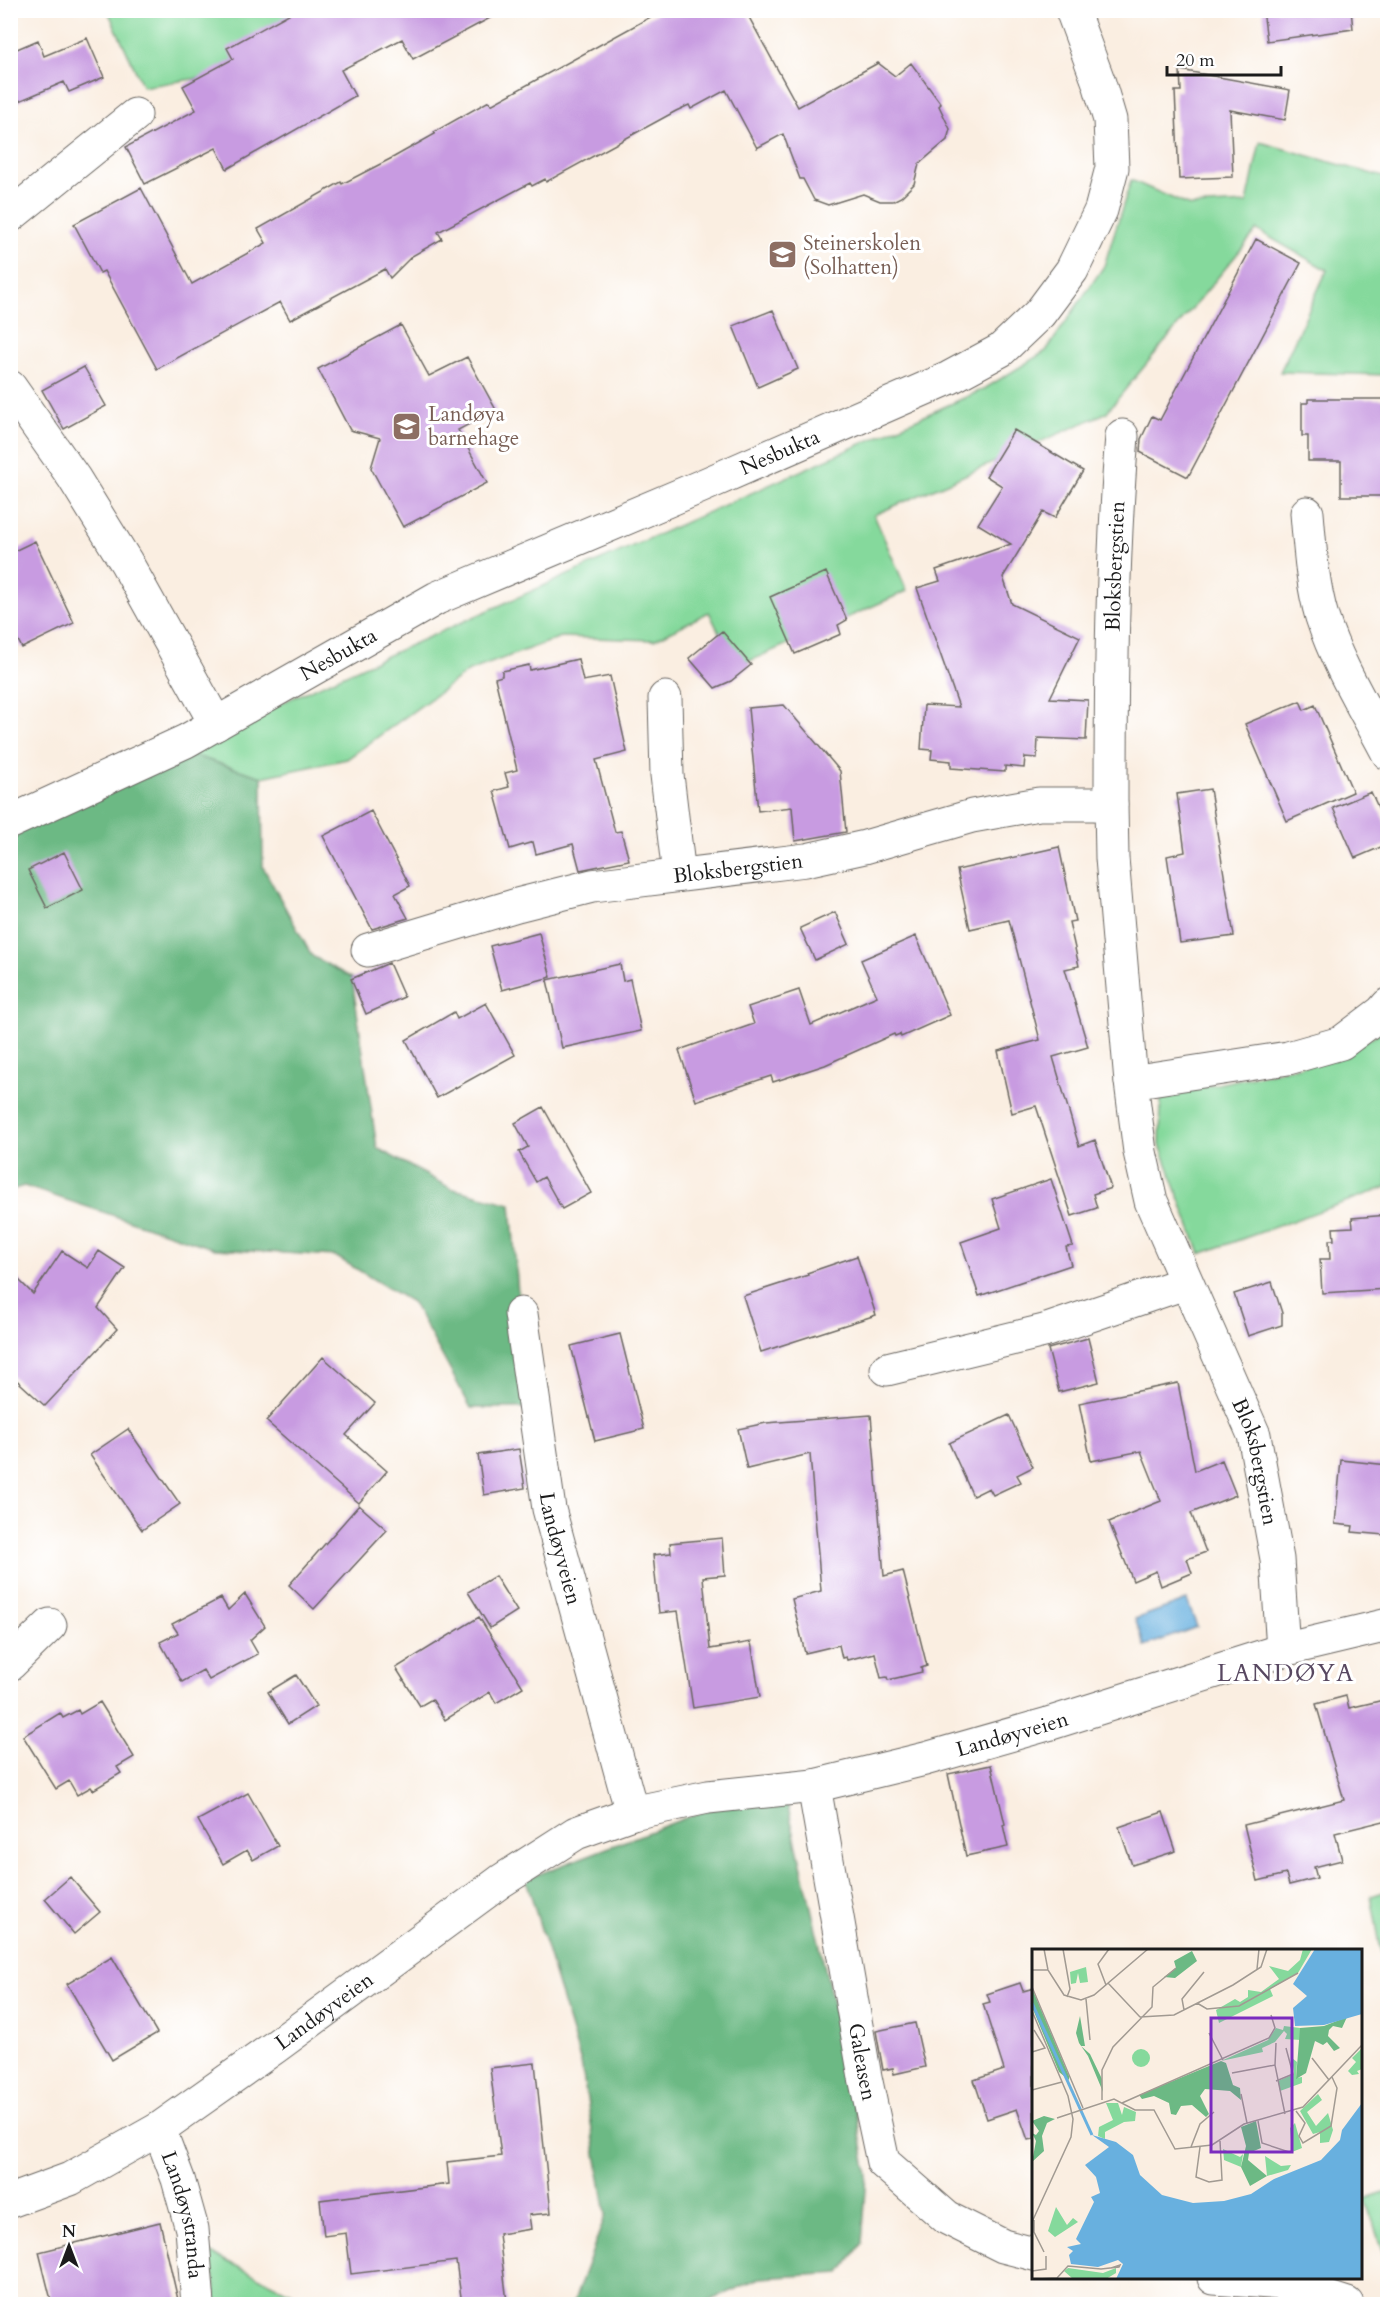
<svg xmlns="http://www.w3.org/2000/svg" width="1398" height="2315" viewBox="0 0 1398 2315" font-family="Cardo,serif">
	<rect width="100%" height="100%" fill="#fff"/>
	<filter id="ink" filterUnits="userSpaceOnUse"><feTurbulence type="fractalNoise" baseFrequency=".0167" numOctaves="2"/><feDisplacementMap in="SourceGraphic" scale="12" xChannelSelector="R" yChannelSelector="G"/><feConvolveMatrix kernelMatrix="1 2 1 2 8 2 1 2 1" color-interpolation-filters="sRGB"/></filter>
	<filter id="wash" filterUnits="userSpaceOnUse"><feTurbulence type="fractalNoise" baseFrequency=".008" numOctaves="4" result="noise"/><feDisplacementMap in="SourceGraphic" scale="24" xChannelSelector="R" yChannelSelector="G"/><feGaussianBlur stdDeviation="1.35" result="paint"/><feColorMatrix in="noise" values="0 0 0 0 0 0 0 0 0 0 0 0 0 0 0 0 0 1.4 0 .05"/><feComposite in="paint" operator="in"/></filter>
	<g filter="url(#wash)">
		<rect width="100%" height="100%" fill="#faeee1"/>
		<path fill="#85d99c" stroke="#507a5c" stroke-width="1.5" d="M108 11H386L294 63 143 87Z
			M1260 142 1387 178V375L1280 372 1327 270 1257 230 1106 413 874 515 907 591 736 667 709 612 654 640 561 637 469 671 347 759 262 777 176 750 984 389 1046 351 1104 266 1131 180 1190 206 1247 203Z
			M1387 1028V1187L1200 1254 1160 1145 1161 1096 1335 1059Z
			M1387 1891H1388L1387 1983 1371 1896Z
			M1387 2191H1388L1387 2265 1365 2199Z
			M210 2253 313 2304H217Z"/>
		<path fill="#6cb984" stroke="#446a50" stroke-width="1.5" d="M176 750 262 777 263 867 312 956 352 978 377 1148 450 1188 511 1204 527 1408H471L413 1303 335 1256 215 1249 24 1186 11 1190 10 828Z
			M782 1781 852 2086 867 2175 862 2243 841 2273 760 2278 702 2304H573L606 2214 581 2063 526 1879Z"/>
		<path fill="#68b0df" stroke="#42667e" stroke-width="1.5" d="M1187 1600 1197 1627 1145 1646 1135 1619Z"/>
		<g id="blocks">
			<path fill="#c89be1" d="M296 10H505L413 59 402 39 341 70 355 96 227 169 216 148 145 184 126 147 196 110 183 86 233 59 227 48Z
				M663 10H745L798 107 878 63 895 76 911 63 941 104 939 106 950 129 947 140 919 164 914 184 901 197 893 201H880L863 194 828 205 814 200 803 179H800L783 134 757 148 726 90 691 109 689 105 676 111 546 182 545 179 532 186 530 183 438 232 442 239 412 256 390 278 385 269 290 320 280 302 157 369 104 271 100 273 74 224 141 188 192 284 266 243 258 229 341 182 342 184 394 157 435 134 434 132 489 101 491 105Z
				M1263 10H1351L1353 29 1267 41Z
				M87 38 104 77 69 92 64 82 10 105V52L38 40 44 56Z
				M1180 70 1290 90 1285 120 1230 110 1233 177 1179 179 1175 91H1181Z
				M1256 239 1301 263 1188 477 1140 452 1141 439 1152 416 1160 420Z
				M773 310 798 369 758 387 733 326Z
				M401 325 429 376 467 357 496 410 458 430 487 483 403 527 371 468 380 438 350 430 318 369Z
				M84 367 106 406 64 429 42 390Z
				M1308 399H1388V496H1341V461H1308V436H1302V403H1308Z
				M1014 430 1083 471 1055 518 1043 512 1003 577 1012 604 1080 637 1050 698 1088 700 1086 740 1038 738 1037 758 1025 757 1024 768 1005 766V772L951 768V761L931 759 932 750 921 749 924 705 959 707 917 588 940 581 936 570 1011 544 978 524 1002 486 986 476Z
				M35 541 74 623 22 648 10 624V553Z
				M826 572 847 620 838 625 841 634 795 654 770 597Z
				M722 631 751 665 731 681 715 688 689 658Z
				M578 659 583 681 610 676 627 752 596 760 615 832 621 831 629 860 580 870 573 844 536 854 533 842 510 849 494 791 509 787 505 773 517 770 495 678 502 676V671L529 665 530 670Z
				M1300 701 1304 710 1315 705 1353 792 1287 821 1245 724Z
				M784 705 840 771 846 832 795 841 792 807 758 811 748 708Z
				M1210 789 1234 936 1180 943 1167 856 1185 852 1177 794Z
				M1371 792 1388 829V844L1355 858 1333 808Z
				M371 811 410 886 395 894 408 918 372 929 323 836Z
				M1059 847 1075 921 1069 922 1079 966 1065 969 1088 1047 1053 1057 1079 1146 1095 1140 1111 1188 1093 1194 1097 1208 1072 1216 1036 1106 1012 1113 998 1051 1040 1040 1009 920 970 929 957 870Z
				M64 852 83 890 47 908 28 870Z
				M835 912 849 944 815 960 800 928Z
				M539 933 551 977 502 990 490 946Z
				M916 936 950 1015 901 1037 900 1034 895 1036 894 1034 825 1065 773 1082 771 1076 696 1101 679 1050 754 1024 748 1007 799 990 811 1025 877 996 861 960Z
				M389 963 404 997 366 1014 351 979Z
				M620 964 623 981 630 979 641 1031 562 1048 547 980Z
				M486 1003 515 1055 437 1098 406 1040 454 1012 457 1019Z
				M543 1107 591 1193 562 1209 544 1177 536 1182 519 1152 528 1147 515 1123Z
				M1051 1179 1073 1246 1066 1247 1071 1265 979 1296 961 1242 1001 1228 992 1199Z
				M1388 1215V1289L1322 1293 1320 1259H1330L1329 1240H1334L1333 1228 1353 1227 1352 1218Z
				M62 1251 88 1268 99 1251 125 1268 98 1308 117 1329 45 1406 10 1374V1271L33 1294Z
				M857 1256 876 1315 761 1352 743 1296 808 1275 807 1273Z
				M1272 1282 1282 1313V1325L1248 1336 1234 1294Z
				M620 1334 644 1429 595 1441 571 1346Z
				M1088 1338 1099 1382 1059 1392 1048 1349Z
				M323 1357 375 1403 346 1435 387 1471 359 1503 266 1421Z
				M1178 1383 1195 1471 1222 1460 1236 1495 1191 1513 1206 1552 1187 1559 1192 1573 1161 1586 1156 1571 1133 1581 1109 1522 1161 1501 1141 1451 1091 1461 1079 1403Z
				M871 1415 884 1576 903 1571 927 1666 921 1668 922 1672 888 1680 887 1677 881 1678 875 1653 847 1660 846 1657 842 1658 839 1645 805 1653 792 1599 821 1591 810 1454 747 1469 738 1429 766 1423Z
				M1009 1415 1033 1467 1017 1475 1021 1482 993 1495 989 1488 973 1496 949 1443Z
				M128 1429 180 1504 142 1530 90 1455Z
				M519 1449 525 1488 484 1495 478 1455Z
				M1341 1460 1388 1465 1385 1535 1352 1532 1353 1526 1335 1524Z
				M359 1505 387 1530 314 1609 289 1585Z
				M722 1538 725 1575 703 1577 710 1649 751 1642 760 1697 693 1708 678 1611 659 1613 653 1555 671 1553 670 1543Z
				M495 1576 517 1611 490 1628 468 1592Z
				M245 1594 265 1626 250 1640 258 1654 209 1680 203 1670 182 1682 160 1642 178 1633 172 1624 221 1598 228 1610Z
				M479 1617 523 1687 496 1703 490 1692 445 1720 432 1699 420 1706 396 1668Z
				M296 1675 316 1706 288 1724 268 1692Z
				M1346 1696 1349 1708 1388 1699V1820L1335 1833 1342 1860 1314 1867 1317 1878 1289 1885 1286 1874 1258 1881 1244 1825 1344 1800 1316 1704Z
				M100 1702 134 1757 117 1767 121 1773 93 1790 91 1787 77 1795 69 1781 56 1789 23 1736 60 1713 63 1718 78 1710 80 1714Z
				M991 1765 1005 1824 1003 1825 1008 1847 966 1856 948 1774Z
				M248 1793 278 1846 253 1860 247 1850 223 1864 198 1820Z
				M1163 1812 1176 1851 1132 1865 1119 1827Z
				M70 1877 100 1912 74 1934 45 1899Z
				M112 1957 157 2033 112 2060 67 1984Z
				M1020 1983 1023 1991 1034 1988V2139L1028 2140 1017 2109 987 2119 974 2080 1004 2070 983 2004 990 2002 987 1994Z
				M915 2023 925 2067 894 2074 893 2068 883 2070 876 2031Z
				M535 2063 551 2213 529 2215 531 2229 499 2234 507 2302 462 2304 456 2261 351 2274 346 2233 324 2236 320 2200 449 2184 447 2162 501 2156 490 2068Z
				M160 2222 179 2304H52L39 2252Z"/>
		</g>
	</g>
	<g filter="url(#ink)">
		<use href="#blocks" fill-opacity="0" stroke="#6a6661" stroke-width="1.5"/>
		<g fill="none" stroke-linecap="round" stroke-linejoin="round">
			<defs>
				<g id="minor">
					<path d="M10 216 135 115"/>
					<path d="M10 387 74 478 126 562 216 724"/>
					<path d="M1307 513C1310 548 1312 583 1322 617 1337 664 1365 709 1388 753"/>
					<path d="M665 698 667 775 679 875"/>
					<path id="s1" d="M1111 804C1111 681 1112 559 1122 436"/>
					<path id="s2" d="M10 822 186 741 437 598 702 486 949 378 1001 350 1040 313 1072 270 1101 210 1112 168 1110 120 1099 83 1072 10"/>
					<path id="s3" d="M368 950 517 905 592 886 806 860 865 847 972 816 1039 804H1111L1112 858 1131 1082 1140 1152 1151 1201 1254 1435 1277 1559 1283 1650"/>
					<path d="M1131 1082 1288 1058 1341 1043 1382 1012 1388 1005"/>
					<path id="s4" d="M521 1314 549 1509 632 1813"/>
					<path d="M887 1369 1044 1331 1185 1283"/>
					<path d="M10 1664 50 1625"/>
					<path id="s5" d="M814 1786 865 2077 883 2162 947 2218 1003 2246 1034 2254"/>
					<path id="s6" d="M159 2129 178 2179 192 2229 198 2304"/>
					<path id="s7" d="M10 2201 70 2179 159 2129 275 2047 501 1881 576 1833 632 1813 708 1797 814 1786 925 1759 1048 1724 1283 1650 1388 1625"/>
					<path d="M1214 2278 1282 2283 1347 2304"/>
				</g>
			</defs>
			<use href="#minor" stroke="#6a6661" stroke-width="35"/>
			<use href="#minor" stroke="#fff" stroke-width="33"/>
		</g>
	</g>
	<defs>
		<symbol id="school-square" viewBox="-11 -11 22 22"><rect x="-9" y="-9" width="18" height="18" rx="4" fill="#8d6e63" stroke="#fff"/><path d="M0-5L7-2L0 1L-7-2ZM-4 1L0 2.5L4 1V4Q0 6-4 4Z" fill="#fff"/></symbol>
	</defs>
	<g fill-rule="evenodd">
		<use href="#school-square" x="766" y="238" width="33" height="33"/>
		<use href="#school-square" x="390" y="410" width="33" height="33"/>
	</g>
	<g text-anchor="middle" stroke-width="6" stroke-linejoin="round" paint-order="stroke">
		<g font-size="21" fill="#785e54" stroke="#fff" text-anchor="start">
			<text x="803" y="250">Steinerskolen<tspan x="803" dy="24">(Solhatten)</tspan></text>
			<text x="428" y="421">Landøya<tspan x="428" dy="24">barnehage</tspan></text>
		</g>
		<g font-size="21" fill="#1c1c1c" stroke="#fff">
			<text dy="7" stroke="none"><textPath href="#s2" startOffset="855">Nesbukta</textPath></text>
			<text dy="7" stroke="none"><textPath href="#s1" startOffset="238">Bloksbergstien</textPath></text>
			<text dy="7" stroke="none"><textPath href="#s2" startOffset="369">Nesbukta</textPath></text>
			<text dy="7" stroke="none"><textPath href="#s3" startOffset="380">Bloksbergstien</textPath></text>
			<text dy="7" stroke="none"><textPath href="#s3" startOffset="1442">Bloksbergstien</textPath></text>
			<text dy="7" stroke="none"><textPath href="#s4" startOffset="238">Landøyveien</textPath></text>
			<text dy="7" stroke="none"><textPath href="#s7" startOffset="1126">Landøyveien</textPath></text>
			<text dy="7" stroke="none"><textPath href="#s7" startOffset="369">Landøyveien</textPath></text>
			<text dy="7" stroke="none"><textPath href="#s5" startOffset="280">Galeasen</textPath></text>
			<text dy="7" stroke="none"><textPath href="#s6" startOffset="90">Landøystranda</textPath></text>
		</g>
		<g font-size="24" letter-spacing="1.5" fill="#584861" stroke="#fff">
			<text x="1286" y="1681">LANDØYA</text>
		</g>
	</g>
	<g transform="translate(1032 1949)">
		<rect width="330" height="330" fill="#faeee1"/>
		<path d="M271 0H280L266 24 238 40 241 47 187 74 184 61 203 50 208 53 216 48V41L229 43 236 38 247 30 237 17 256 22 268 11ZM54 18 56 33 48 34 46 24 44 34 39 35 38 23ZM252 77 268 79 269 91 253 90 255 85 252 82 243 93 230 99 231 103 189 112 236 91 244 79 251 81ZM100 109a9 9 0 1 1 18 0a9 9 0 1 1-18 0ZM329 100 330 120 325 122 327 125 320 126 316 122 324 113 320 109ZM260 109 265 113 264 129 270 128V134L248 142 246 132 262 125ZM286 145 290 151 275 163 284 177 296 164 301 181 297 193 288 194V183L281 185 268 162ZM74 154H86L90 166 92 158 104 163 103 172 92 173 73 183V190L66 187 67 178 81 171ZM263 174 270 199 260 203 258 179ZM191 200 208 208 211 205 209 218 192 211ZM233 207 249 217 259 216 256 221 235 227ZM24 258 35 276 41 269 46 273 23 288 16 282ZM36 319 71 324 84 319V324L74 330H41L32 322Z" fill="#85d99c"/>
		<path d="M160 2 165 12 143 29 132 28 144 19 142 12ZM0 39 37 127V131L27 123 0 58ZM48 67 53 97H49L58 105 70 130 71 143 56 107 47 94 44 84ZM315 68 310 79 301 77 297 81 296 87 308 99 302 102 295 93 291 96 283 92 274 124 264 130 268 79 292 77ZM189 112 194 114 201 136 208 139 209 151 198 142 173 140 168 147 177 165 174 168 160 156 149 157 144 166 139 165 137 154 122 147 110 150 107 146ZM12 167 23 170 15 174 10 187 12 202 0 213 4 192 0 184 4 186 7 182 0 172ZM224 172 229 199 217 204 216 211 235 227 218 237 209 218 214 197 209 178Z" fill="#6cb984"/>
		<path d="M283 0H330V65L292 76 263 77 261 59 275 47 261 35ZM330 154V330H84L91 315 86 311 66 318 39 315 37 306 41 302 35 298 49 295 44 290 62 253 59 248 68 244 64 228 53 216 77 198 60 186 84 193 101 206 108 226 130 246 161 254 192 252 219 245 242 230 289 211 308 191 310 181Z" fill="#68b0df"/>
		<path fill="none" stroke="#68b0df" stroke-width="3" d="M0 54 60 186"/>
		<path fill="none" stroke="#a19a92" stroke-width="1.5" d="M12 0 16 21M31 0 38 40 35 48M225 20 227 0M0 21H16L32 46 49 51 62 46 116 0M76 34 108 68M74 36 66 15 77 0M0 38 51 159M54 50 58 91M165 54 175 60 207 57 266 24M152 61 150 50 172 23M0 62 36 147 41 170 39 188 0 273M108 68 142 66 201 36 229 18 235 0M177 84 191 111M0 103 13 99 2 81M280 109 297 131M243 116 244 94M200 124 243 116 253 165M244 132 261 125 254 99M0 141 30 133M209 145 215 174M70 151V121L81 98 120 58 121 38 144 19M90 154 237 89 243 79 239 66M264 162 273 174 267 187 271 194 299 177 305 139 300 128M25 169 82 150 103 161H122L143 200 180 196 212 175 271 158 330 96M226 172 230 194 257 203M159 198 168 175 182 163M168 198 164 228 177 233 190 231 188 192M2 271V283L12 303M0 322 14 320V307M5 330 25 329 36 317 69 320 87 318 88 316 79 319"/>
		<path fill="#7b2cbf" fill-opacity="0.15" stroke="#7b2cbf" stroke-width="3" d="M179 69H260V203H179Z"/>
		<rect width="330" height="330" fill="none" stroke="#1c1c1c" stroke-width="3"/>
	</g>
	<rect width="1398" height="2315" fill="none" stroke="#fff" stroke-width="36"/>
	<g transform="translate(69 2246)" stroke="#ffffff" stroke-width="4.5" paint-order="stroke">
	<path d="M0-4.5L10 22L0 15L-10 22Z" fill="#1c1c1c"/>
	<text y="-9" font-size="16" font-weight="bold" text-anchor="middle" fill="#1c1c1c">N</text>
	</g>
	<path d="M1167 66v9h114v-9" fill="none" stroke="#1c1c1c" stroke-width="3"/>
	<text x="1176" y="66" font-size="18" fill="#1c1c1c" stroke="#ffffff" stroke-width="4.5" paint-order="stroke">20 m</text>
</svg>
